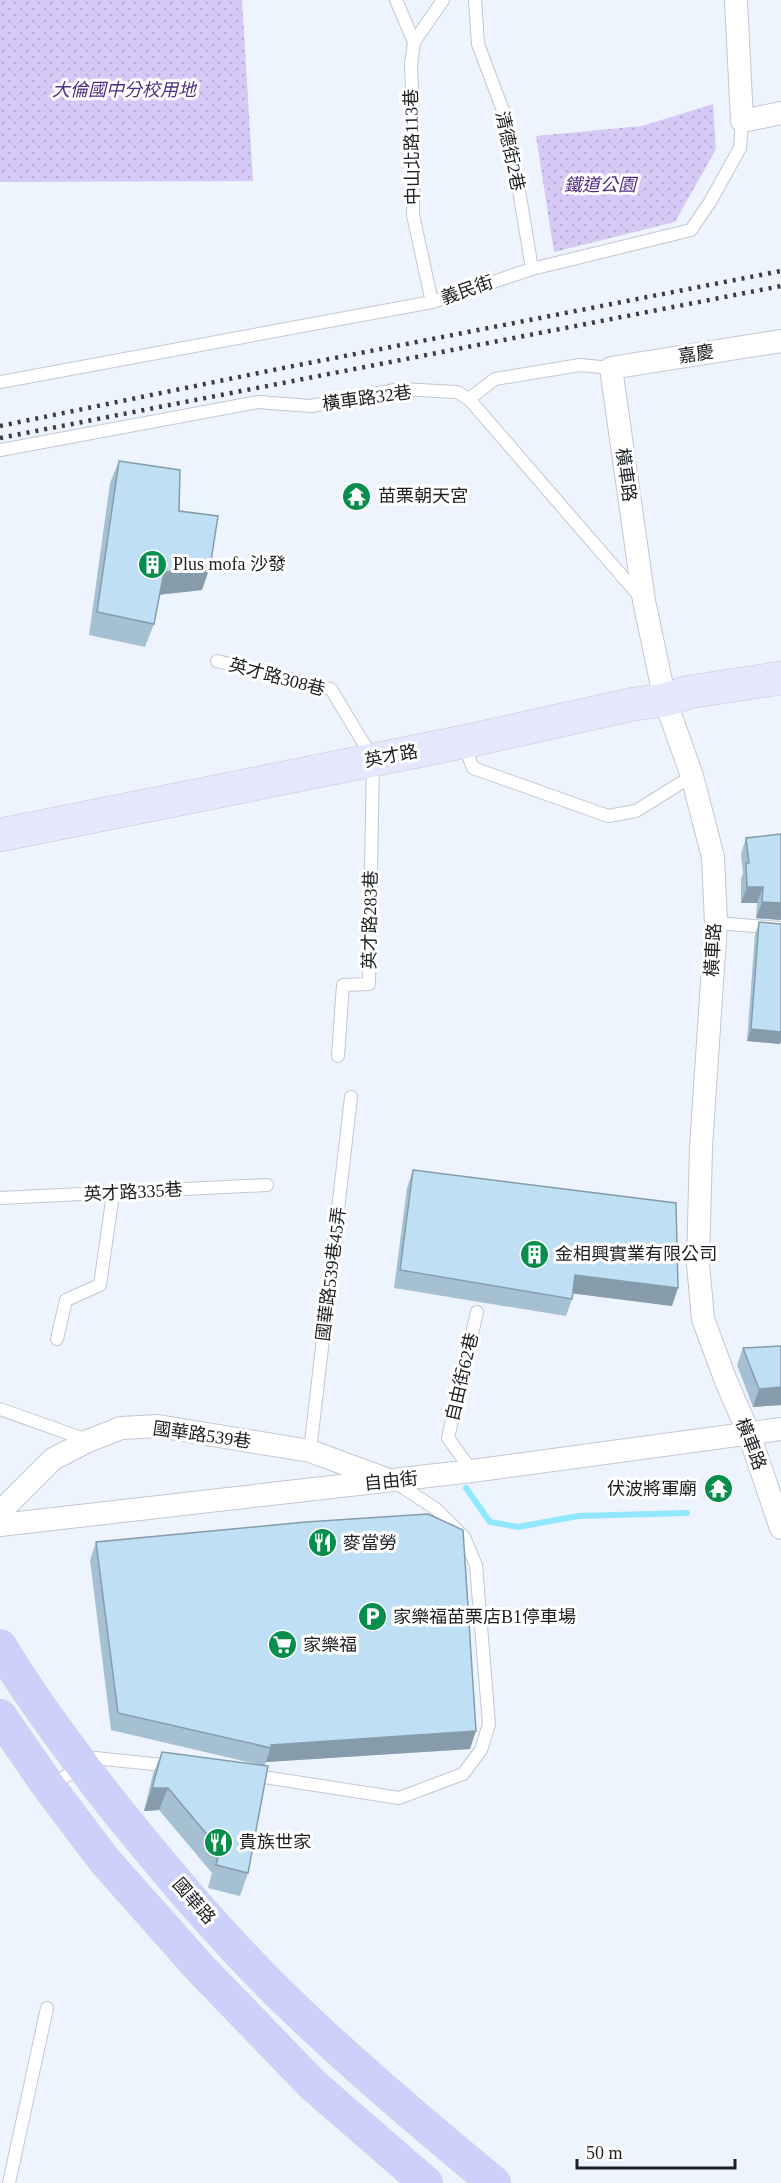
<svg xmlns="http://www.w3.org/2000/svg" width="781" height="2183" viewBox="0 0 781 2183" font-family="'Times New Roman','Noto Sans TC',serif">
	<defs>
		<pattern id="park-dots" width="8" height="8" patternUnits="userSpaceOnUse" patternTransform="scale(1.5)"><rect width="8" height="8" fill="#d6c9f6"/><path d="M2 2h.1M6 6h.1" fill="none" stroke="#b7acd3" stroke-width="1.8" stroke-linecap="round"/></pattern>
	</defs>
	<rect width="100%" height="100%" fill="#edf4fd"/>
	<path fill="url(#park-dots)" d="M0 0H242L253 181 0 182Z
		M713 104 716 149 675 222 554 252 536 136 642 126Z"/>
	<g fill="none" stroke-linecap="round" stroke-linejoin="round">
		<path stroke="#91e8fe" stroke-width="6" d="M466 1488 490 1522 518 1527 578 1516 687 1513"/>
		<defs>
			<path id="lane" d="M396 0 414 42
				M475 0 478 44 508 124 532 269
				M432 302 413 215 414 142 411 65 414 42 443 0
				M0 382 432 302 532 269 691 230 710 202 740 148 742 121
				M469 399 495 379 580 365 611 368
				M0 450 258 402 311 406 400 389 457 392 469 399 641 598
				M217 661 331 689 373 759 369 984 343 985 338 1056
				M464 745 473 768 608 816 636 811 692 776
				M716 923 781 928
				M0 1198 267 1185
				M57 1339 66 1300 100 1285 113 1194
				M0 1409 87 1440
				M310 1451 351 1097
				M472 1471 448 1438 477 1312
				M251 1775 399 1798 463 1774 481 1750 489 1724 476 1565 464 1537 436 1509 393 1481
				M50 1786 95 1758 172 1766
				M9 2183 47 2008"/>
			<path id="street" d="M736 0 742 121 781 113
				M781 341 611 368 644 601 665 700 692 776 713 857 716 923 701 1147 698 1264 703 1319 726 1381 749 1434 781 1528
				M0 1512 53 1459 88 1441 121 1428 158 1426 310 1451 386 1479
				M0 1525 472 1471 781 1429"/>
			<path id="secondary" d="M0 835 463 742 634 704 665 700 689 692 781 678"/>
			<path id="primary" d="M0 1646C34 1703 75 1757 116 1809 171 1877 228 1945 292 2006 356 2068 425 2126 494 2183
				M0 1716 49 1787 105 1861 199 1967 313 2085 426 2183"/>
		</defs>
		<use href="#lane" stroke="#c2c8d1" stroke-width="14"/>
		<use href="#street" stroke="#c2c8d1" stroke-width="24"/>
		<use href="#secondary" stroke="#c2c8d1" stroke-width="34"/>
		<use href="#primary" stroke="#d2d2d3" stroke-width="34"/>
		<use href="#lane" stroke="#fff" stroke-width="12"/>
		<use href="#street" stroke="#fff" stroke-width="22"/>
		<use href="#secondary" stroke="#e5e8fc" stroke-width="33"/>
		<use href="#primary" stroke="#cbd1fa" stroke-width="33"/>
		<path stroke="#3a3d41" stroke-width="4.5" stroke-dasharray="3 6" stroke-linecap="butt" d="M0 426 278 369 781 271
			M0 438 781 286"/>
	</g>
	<path fill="#a4c0d2" d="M119 461 179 511 202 590 159 595 154 624 145 647 89 635 110 483Z
		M781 834V920L756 918 757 903H741V879L743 873 741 854 746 838Z
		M759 922 781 924V1041L780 1044 747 1041 755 934Z
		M413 1170 672 1306 573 1293 572 1299 566 1316 394 1288 407 1188Z
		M781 1346V1405L753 1407 737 1365 743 1348Z
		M96 1542 470 1749 266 1762 264 1766 111 1730 90 1560Z
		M162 1752 248 1873 240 1896 208 1888 212 1873 159 1810 144 1811 153 1774Z"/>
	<path fill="#869cab" d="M210 567 202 590 155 595 164 572Z
		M747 887H763L757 903H741Z
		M762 902 781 903V920L756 918Z
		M751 1029 781 1032V1041L780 1044 747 1041Z
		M575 1275 678 1288 672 1306 569 1293Z
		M781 1387V1405L753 1407 759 1389Z
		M476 1731 470 1749 266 1762 271 1745Z
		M152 1788H168L159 1810 144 1811Z"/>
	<path fill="#bfdff4" stroke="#869cab" stroke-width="1.5" d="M119 461 180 470 179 511 218 516 210 567 164 572 154 624 97 612Z
		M781 834V903L762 902 763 887H747L746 863H749L746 838Z
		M759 922 781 924V1032L751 1029Z
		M413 1170 676 1203 678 1288 575 1275 572 1299 400 1270Z
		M781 1346V1387L759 1389 743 1348Z
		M428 1514 463 1530 476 1731 271 1745V1748L118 1713 96 1542 306 1522Z
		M162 1752 268 1766 248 1873 216 1865 220 1850 168 1788H152Z"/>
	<defs>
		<symbol id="temple-disc" viewBox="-11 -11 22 22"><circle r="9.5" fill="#088e4c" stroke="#fff"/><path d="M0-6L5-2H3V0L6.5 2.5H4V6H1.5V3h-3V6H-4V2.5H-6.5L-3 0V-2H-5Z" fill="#fff"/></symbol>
		<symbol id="building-disc" viewBox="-11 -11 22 22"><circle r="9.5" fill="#088e4c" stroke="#fff"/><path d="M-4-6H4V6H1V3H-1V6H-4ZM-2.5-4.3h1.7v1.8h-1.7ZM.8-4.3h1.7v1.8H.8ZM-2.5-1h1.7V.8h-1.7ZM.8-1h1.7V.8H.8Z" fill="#fff"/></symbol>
		<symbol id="restaurant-disc" viewBox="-11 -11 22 22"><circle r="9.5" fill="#088e4c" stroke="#fff"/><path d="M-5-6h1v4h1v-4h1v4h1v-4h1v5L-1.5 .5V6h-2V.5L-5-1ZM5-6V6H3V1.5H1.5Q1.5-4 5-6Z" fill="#fff"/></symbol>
		<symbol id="parking-disc" viewBox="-11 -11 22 22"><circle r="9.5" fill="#088e4c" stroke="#fff"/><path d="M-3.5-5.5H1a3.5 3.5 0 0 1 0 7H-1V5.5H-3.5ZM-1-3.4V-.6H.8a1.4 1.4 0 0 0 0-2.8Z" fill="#fff"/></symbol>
		<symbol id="supermarket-disc" viewBox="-11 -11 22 22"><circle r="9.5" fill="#088e4c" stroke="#fff"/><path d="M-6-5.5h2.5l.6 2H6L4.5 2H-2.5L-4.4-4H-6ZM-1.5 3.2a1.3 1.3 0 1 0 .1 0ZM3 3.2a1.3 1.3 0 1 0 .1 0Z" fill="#fff"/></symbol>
	</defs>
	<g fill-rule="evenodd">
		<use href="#temple-disc" x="340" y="480" width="33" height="33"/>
		<use href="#building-disc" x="136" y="548" width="33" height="33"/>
		<use href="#building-disc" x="518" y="1238" width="33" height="33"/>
		<use href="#temple-disc" x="702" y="1472" width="33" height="33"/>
		<use href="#restaurant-disc" x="306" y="1526" width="33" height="33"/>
		<use href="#parking-disc" x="356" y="1600" width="33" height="33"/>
		<use href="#supermarket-disc" x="266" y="1628" width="33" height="33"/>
		<use href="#restaurant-disc" x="202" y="1826" width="33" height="33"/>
	</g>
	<g text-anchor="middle" stroke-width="6" stroke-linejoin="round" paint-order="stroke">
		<g font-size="18" font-style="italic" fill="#502c84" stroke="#fff">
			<text x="124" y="96">大倫國中分校用地</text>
			<text x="600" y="191">鐵道公園</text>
		</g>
		<g font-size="18" fill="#1d1f22" stroke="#fff">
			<text transform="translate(412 147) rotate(-91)" y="6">中山北路113巷</text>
			<text transform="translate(510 151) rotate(78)" y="6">清德街2巷</text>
			<text transform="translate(467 290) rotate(-19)" y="6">義民街</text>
			<text transform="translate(696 354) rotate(-9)" y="6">嘉慶</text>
			<text transform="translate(367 398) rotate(-8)" y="6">橫車路32巷</text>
			<text transform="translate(626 475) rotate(82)" y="6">橫車路</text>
			<text transform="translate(277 677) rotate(15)" y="6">英才路308巷</text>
			<text transform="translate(391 756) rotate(-11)" y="6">英才路</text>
			<text transform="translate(370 920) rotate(-89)" y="6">英才路283巷</text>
			<text transform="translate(713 950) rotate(-87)" y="6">橫車路</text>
			<text transform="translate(133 1192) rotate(-3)" y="6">英才路335巷</text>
			<text transform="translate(331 1274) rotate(-83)" y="6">國華路539巷45弄</text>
			<text transform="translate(462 1377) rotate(-77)" y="6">自由街62巷</text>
			<text transform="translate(202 1435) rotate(8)" y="6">國華路539巷</text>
			<text transform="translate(751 1444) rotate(69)" y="6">橫車路</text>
			<text transform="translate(391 1481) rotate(-6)" y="6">自由街</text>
			<text transform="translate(194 1901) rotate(49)" y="6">國華路</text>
		</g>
		<g font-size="18" fill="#1d1f22" stroke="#fff" text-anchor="start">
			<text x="378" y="502">苗栗朝天宮</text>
			<text x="173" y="570">Plus mofa 沙發</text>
			<text x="555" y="1260">金相興實業有限公司</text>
			<text x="697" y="1495" text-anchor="end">伏波將軍廟</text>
			<text x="343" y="1549">麥當勞</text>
			<text x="393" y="1623">家樂福苗栗店B1停車場</text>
			<text x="303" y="1651">家樂福</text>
			<text x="239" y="1848">貴族世家</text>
		</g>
	</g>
	<path d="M577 2159v9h158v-9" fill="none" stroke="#1d1f22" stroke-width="3"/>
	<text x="586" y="2159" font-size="18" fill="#1d1f22" stroke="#ffffff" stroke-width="4.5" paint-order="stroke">50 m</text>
</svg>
